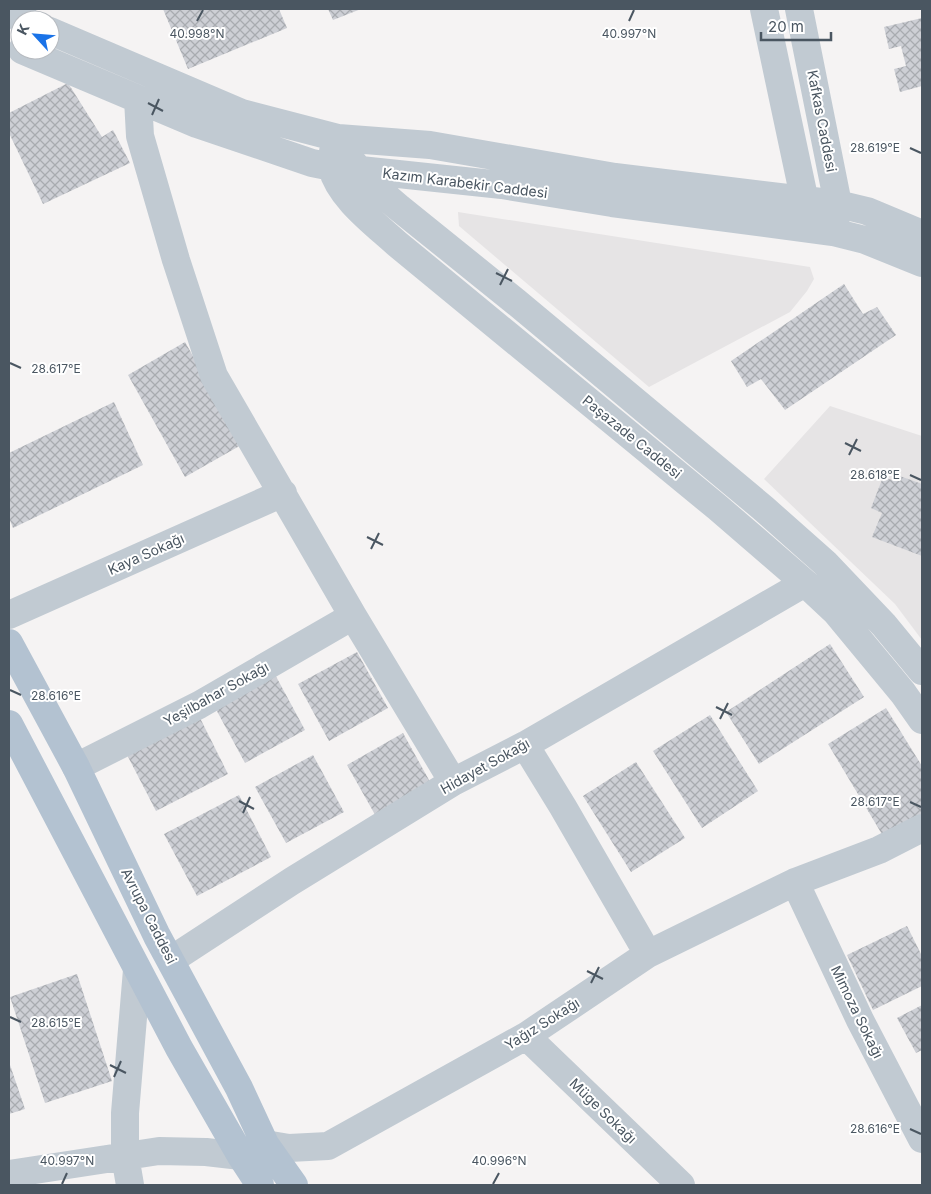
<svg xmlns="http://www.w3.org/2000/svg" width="931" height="1194" viewBox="0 0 931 1194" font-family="Inter,sans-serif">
	<defs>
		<pattern id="building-cross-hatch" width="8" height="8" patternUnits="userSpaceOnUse" patternTransform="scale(1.25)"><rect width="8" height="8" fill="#cdcfd5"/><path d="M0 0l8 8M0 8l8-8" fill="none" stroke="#a8abb0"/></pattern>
	</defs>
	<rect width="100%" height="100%" fill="#f5f3f3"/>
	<path fill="#e6e4e5" d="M458 212 810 267 814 279 807 291 790 312 649 387 459 226Z
		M830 406 922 436V640L895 604 764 479Z"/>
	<path fill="url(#building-cross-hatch)" d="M163 9H279L287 28 188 69Z
		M328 9H361L333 20Z
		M922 18V86L900 92 894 69 906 66 901 46 889 49 884 27Z
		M68 83 102 137 113 130 130 163 43 204 9 133V113Z
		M844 284 863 314 877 307 896 335 785 410 761 379 747 387 731 361Z
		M185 342 243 444 185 477 128 375Z
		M114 402 143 465 13 528 9 518V453Z
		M897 475 922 484V556L872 537 882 513 871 508 883 477 895 481Z
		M830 644 864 697 759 764 726 712Z
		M357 652 388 708 329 741 298 684Z
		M272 669 305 730 245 763 212 702Z
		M886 708 922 766V818L886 841 828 744Z
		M197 712 228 774 156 811 124 749Z
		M710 715 758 791 702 828 653 751Z
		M403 733 434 789 378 820 347 765Z
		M313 755 344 812 286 843 255 787Z
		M636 762 685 838 631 872 583 796Z
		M239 795 271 857 197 896 164 834Z
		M907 926 922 956V986L873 1010 847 955Z
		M77 974 112 1081 45 1103 10 997Z
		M922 1005V1050L916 1053 897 1018Z
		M9 1062 25 1109 9 1114Z"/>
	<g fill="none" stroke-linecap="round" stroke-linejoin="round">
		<path stroke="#c1cad2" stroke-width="28" d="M764 9 808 216
			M799 9 838 204 835 221
			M9 13 26 20
			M50 31 242 113 338 138 430 145 615 177 838 204 867 211 922 234
			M22 50 197 124 312 163 332 167 502 185 612 203 833 232 865 240 922 263
			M138 99 140 136 176 260 214 376 353 616 453 782
			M333 152C333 157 331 163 332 168 339 197 374 223 396 243L717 507 805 583 836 612 903 693 922 720
			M354 164 377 189 398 207 516 302 763 508 825 563 884 625 922 671
			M9 615 283 493
			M525 745 563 807 648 954
			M76 767 199 705 353 616
			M795 882 860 1020 922 1139
			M171 960 292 881 453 782 525 745 805 583
			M526 1036 681 1185
			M265 1144 289 1148 328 1146 526 1036 648 954 795 882 879 850 922 828
			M9 1174 159 1151 206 1152 241 1156
			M130 1185 125 1156V1113L137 970"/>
		<path stroke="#b3c2d1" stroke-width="28" d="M9 643 76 767 157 936 239 1088 265 1144 294 1185
			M9 724 179 1048 241 1156 260 1185"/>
	</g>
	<path fill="none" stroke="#4a5661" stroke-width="2" d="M197 21 203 10M629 21 634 10M148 103 163 111M152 115 159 99M910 148 921 153M496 273 512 281M500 285 508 269M10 363 21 368M845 443 861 451M849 455 857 439M910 475 921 480M367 537 383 545M371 549 379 533M10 690 21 695M716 707 732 715M720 719 728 703M239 801 254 809M910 802 921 807M243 813 250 797M587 971 603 979M591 983 599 967M10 1017 21 1022M110 1065 126 1073M114 1077 121 1061M910 1129 921 1134M62 1184 67 1173M493 1184 499 1173"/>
	<g text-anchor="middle" stroke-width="4" stroke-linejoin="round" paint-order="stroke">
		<g font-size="14" fill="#4a5661" stroke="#fff">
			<text transform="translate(822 121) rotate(79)" y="5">Kafkas Caddesi</text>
			<text transform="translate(465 183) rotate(7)" y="5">Kazım Karabekir Caddesi</text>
			<text transform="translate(632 437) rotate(39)" y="5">Paşazade Caddesi</text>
			<text transform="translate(146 554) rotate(-24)" y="5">Kaya Sokağı</text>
			<text transform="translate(216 694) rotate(-29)" y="5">Yeşilbahar Sokağı</text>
			<text transform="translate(485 766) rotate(-29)" y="5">Hidayet Sokağı</text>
			<text transform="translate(149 916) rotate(63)" y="5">Avrupa Caddesi</text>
			<text transform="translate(857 1012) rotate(64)" y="5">Mimoza Sokağı</text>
			<text transform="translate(542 1024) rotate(-32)" y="5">Yağız Sokağı</text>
			<text transform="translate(603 1111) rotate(44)" y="5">Müge Sokağı</text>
		</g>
	</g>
	<g font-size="12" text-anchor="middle" fill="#4a5661" stroke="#fff" stroke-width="4" stroke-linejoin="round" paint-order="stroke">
		<text x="629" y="38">40.997°N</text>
		<text x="197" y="38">40.998°N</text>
		<text x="875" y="152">28.619°E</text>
		<text x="56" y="373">28.617°E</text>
		<text x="875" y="479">28.618°E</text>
		<text x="56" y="700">28.616°E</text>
		<text x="875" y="806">28.617°E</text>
		<text x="56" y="1027">28.615°E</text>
		<text x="875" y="1133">28.616°E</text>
		<text x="67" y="1165">40.997°N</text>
		<text x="499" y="1165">40.996°N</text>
	</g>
	<rect width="931" height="1194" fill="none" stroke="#4a5661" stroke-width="20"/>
	<g transform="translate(35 35) rotate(296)"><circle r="24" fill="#ffffff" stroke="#b7bbc0"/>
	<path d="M0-4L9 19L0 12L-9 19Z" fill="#1a73e8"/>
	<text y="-8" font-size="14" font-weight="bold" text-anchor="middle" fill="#4a5661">K</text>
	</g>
	<path d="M761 32v8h70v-8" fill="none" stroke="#4a5661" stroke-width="2.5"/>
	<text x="768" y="32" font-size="15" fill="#4a5661" stroke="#ffffff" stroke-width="4" paint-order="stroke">20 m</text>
</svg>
